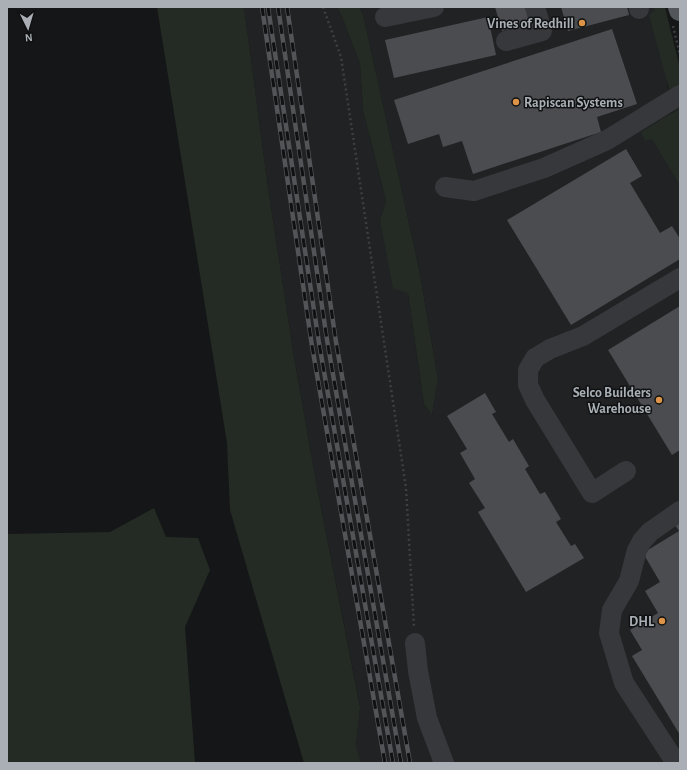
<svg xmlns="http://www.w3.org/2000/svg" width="687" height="770" viewBox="0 0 687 770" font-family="'Alegreya Sans',sans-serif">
	<rect width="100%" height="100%" fill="#151617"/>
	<path fill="#212224" d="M244 7H337L342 17 360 64 363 110 386 201 380 220 408 293 424 404 432 415 438 379 419 269 363 14 359 7H655L668 89 679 88 680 90V108L671 113 652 138 680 186V763H361L356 745 360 706 317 487 294 357 268 188Z"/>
	<path fill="#242b24" d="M157 7H244L268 188 294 357 317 487 360 707 356 745 361 763H304L230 510 227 443Z
		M337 7H359L363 14 419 269 438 379 432 415 424 404 408 293 393 288 380 220 386 201 363 110 360 64 342 17Z
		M655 7H665L680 68 679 88 669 89 649 15 655 10Z
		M680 108V186L652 139 645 141 641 132Z
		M154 508 166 537 198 538 210 570 185 627 195 763H7V534L110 532Z"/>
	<path fill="#4a4c4f" d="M495 7H529L533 23 502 31Z
		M561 7H627L629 15 568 31Z
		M488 17 496 55 394 78 385 40Z
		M612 29 637 104 597 117 601 132 473 174 462 141 443 147 439 134 408 144 394 100Z
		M626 149 642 176 630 183 660 233 672 226 680 239V259L571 325 507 220Z
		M680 306V450L672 455 608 350Z
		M485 393 496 412 492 414 509 442 513 439 529 466 525 469 540 494 545 492 561 519 556 522 571 546 575 544 584 558 526 592 478 512 485 508 469 483 475 479 460 453 467 449 447 416Z
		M680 522V735L632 656 642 650 630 630 658 613 645 591 660 582 643 553 679 531 675 525Z"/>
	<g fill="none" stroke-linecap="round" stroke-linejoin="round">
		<path stroke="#3d3f42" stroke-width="2.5" stroke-dasharray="2 3" stroke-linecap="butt" d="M323 7 341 57 406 488 414 627
			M673 26 680 55"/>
		<path stroke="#37383b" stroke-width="20" d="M639 7V9
			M385 17 434 7
			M506 41 542 31 535 7
			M445 187 474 191 544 168 607 140 680 95
			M626 471 592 493 535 400 528 385V370L535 358 550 349 583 336 680 278
			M415 643 418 671 427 718 444 763
			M676 763 624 683 609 633 612 610 629 581 637 550 642 541 650 532 680 511"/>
		<path stroke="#53565a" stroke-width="22" d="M679 7 680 10"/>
		<defs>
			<path id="rail" d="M262 7 312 346 385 763
				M268 7 319 343 393 763
				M278 7 327 340 401 763
				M287 7 336 342 410 763"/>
		</defs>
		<use href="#rail" stroke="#525458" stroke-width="4.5"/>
		<use href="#rail" stroke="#101112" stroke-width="3" stroke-dasharray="9" stroke-linecap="butt"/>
	</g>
	<g fill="#dd9448" stroke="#101112" stroke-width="1.5">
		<circle cx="582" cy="23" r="4"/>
		<circle cx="516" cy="102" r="4"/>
		<circle cx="659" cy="400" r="4"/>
		<circle cx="662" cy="621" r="4"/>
	</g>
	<g text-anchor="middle" stroke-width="3" stroke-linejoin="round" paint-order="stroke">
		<g font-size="14" font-weight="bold" fill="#a9afb5" stroke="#101112" text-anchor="end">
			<text x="574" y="28">Vines of Redhill</text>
			<text x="524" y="107" text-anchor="start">Rapiscan Systems</text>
			<text x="651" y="397">Selco Builders<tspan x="651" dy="16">Warehouse</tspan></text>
			<text x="654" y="626">DHL</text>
		</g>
	</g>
	<rect width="687" height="770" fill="none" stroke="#a9afb5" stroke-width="16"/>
	<g transform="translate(28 28) rotate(175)" stroke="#101112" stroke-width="3" paint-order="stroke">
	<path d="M0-3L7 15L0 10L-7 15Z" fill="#a9afb5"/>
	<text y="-6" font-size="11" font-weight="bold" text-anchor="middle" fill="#a9afb5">N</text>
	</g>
</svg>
